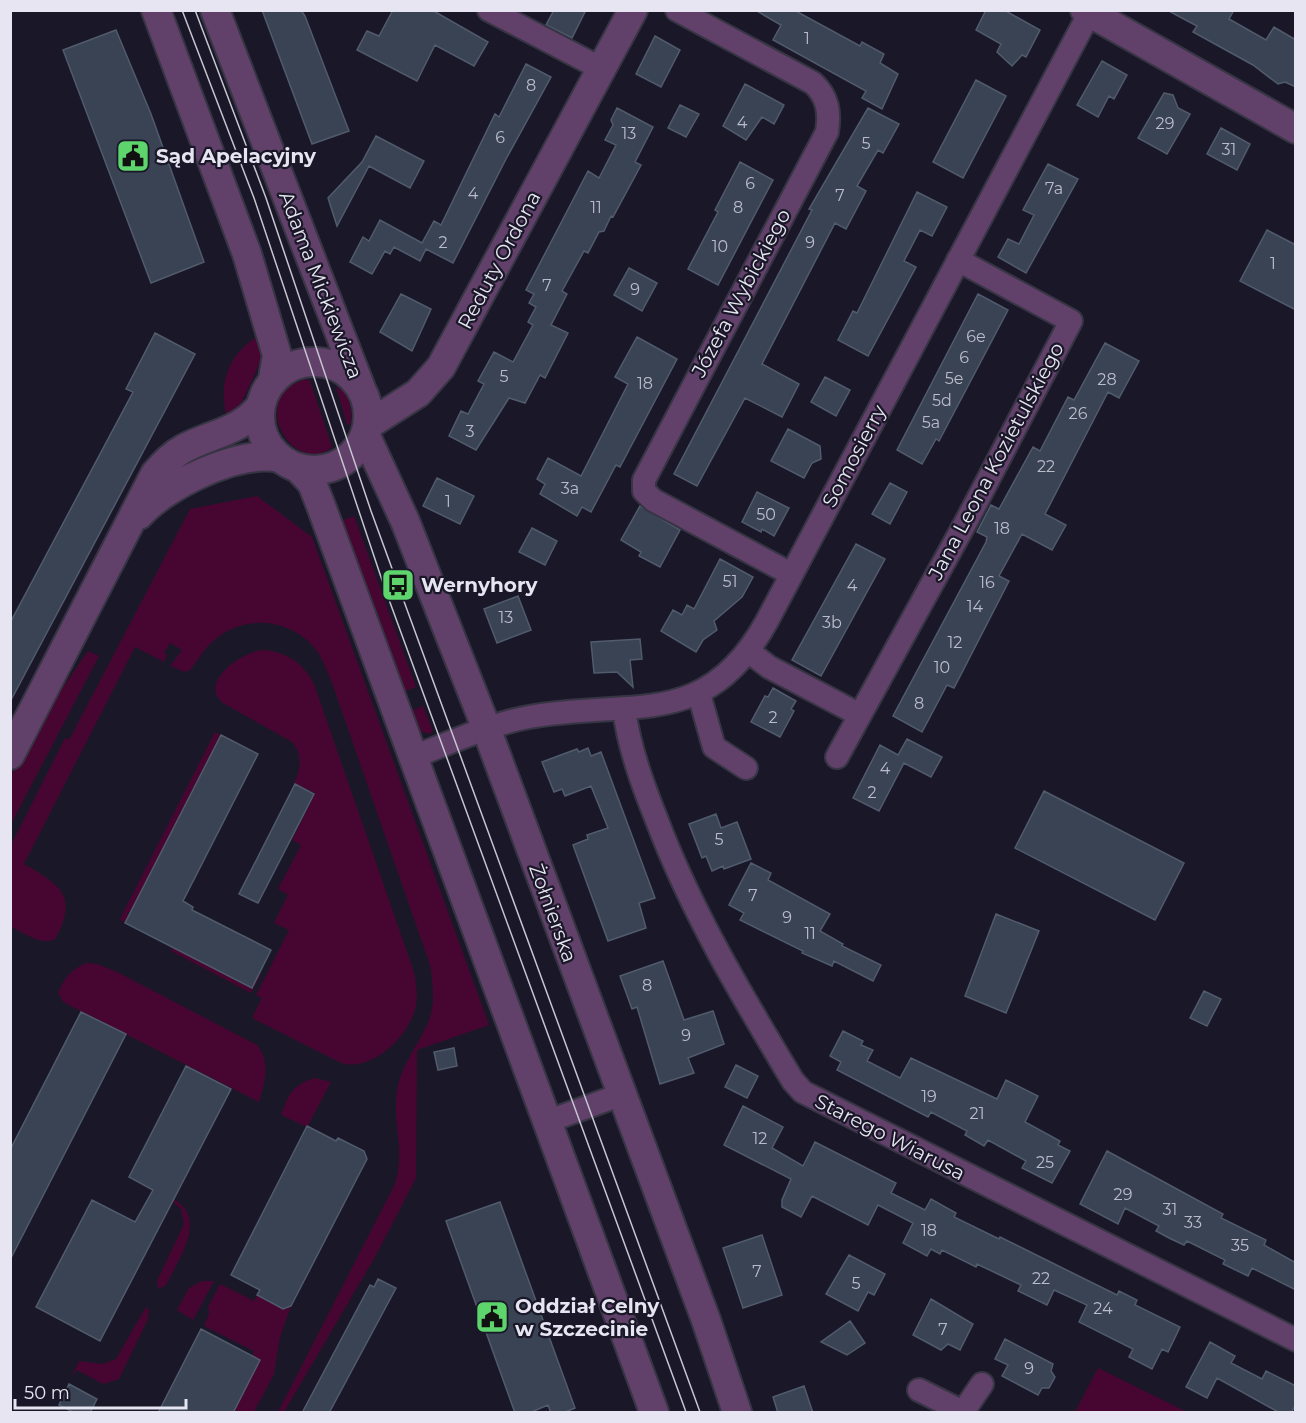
<svg xmlns="http://www.w3.org/2000/svg" width="1306" height="1423" viewBox="0 0 1306 1423" font-family="Montserrat,sans-serif">
	<rect width="100%" height="100%" fill="#1a1828"/>
	<path fill="#470631" d="M261 335C265 357 258 366 250 385 243 399 239 409 228 422 217 386 227 353 261 335Z
		M305 379 310 381 332 447C296 478 244 400 305 379Z
		M336 387C350 391 353 412 350 425L347 424Z
		M257 496 312 537 489 1025 417 1050 416 1178 375 1257 284 1412H278L395 1184C406 1148 392 1126 397 1092 400 1067 417 1047 427 1025 436 1006 433 984 430 965L332 683C327 671 322 656 313 646 285 616 238 615 210 644 202 652 197 661 190 670L185 672 170 666 182 650 170 643 164 653 167 655 164 662 135 647 24 864C58 884 80 895 55 939 40 946 24 933 10 926L11 845 65 738 69 740 190 509Z
		M354 516 416 687 400 693 338 522Z
		M261 650C285 651 303 662 314 684L414 972C416 983 418 994 416 1005 410 1036 373 1072 341 1063L252 1018 262 998 256 995 289 930 274 923 288 895 278 889 301 845 292 840 315 793 294 783C301 769 303 754 292 742L223 703C198 682 241 653 261 650Z
		M88 651 99 656 11 824V776L38 723Z
		M423 706 433 731 430 734 416 730 408 712Z
		M215 732 221 735 131 912H126L129 914 125 923 120 919Z
		M173 947 251 987 262 972 251 993 171 951Z
		M86 963 97 964 117 972 257 1045C271 1063 265 1081 259 1102L63 1002 58 993C64 978 71 970 86 963Z
		M315 1078 331 1082 307 1127 281 1115C288 1095 293 1084 315 1078Z
		M175 1200C208 1220 178 1260 166 1285L158 1289 157 1281 184 1224 181 1209 173 1202Z
		M202 1281H214L193 1320 177 1310 189 1288Z
		M220 1284 254 1301 257 1295 283 1308 291 1306 280 1337 274 1374 254 1412H233L254 1351 204 1326 209 1314 208 1307Z
		M146 1307 149 1310 148 1319 119 1379 103 1384 77 1370 71 1378 79 1361 103 1364 116 1359Z
		M1098 1368 1187 1412H1075Z"/>
	<path fill="#394354" stroke="#505b6c" stroke-width="1.5" d="M262 10H301L305 16 349 131 312 144Z
		M393 10H432L488 42 474 66 435 45 417 81 357 50 367 31 379 36Z
		M554 10H586L572 38 546 25Z
		M755 10H794L860 46 862 42 884 54 880 63 898 74 882 109 862 98 866 91 773 40 781 25Z
		M986 10H1004L1040 30 1026 57 1022 55 1012 66 997 52 1001 44 976 30Z
		M1167 10H1234L1229 19 1266 40 1274 27 1296 40V87L1285 82 1278 84 1253 65 1193 32 1197 26Z
		M116 30 151 114 204 262 151 283 63 50Z
		M655 36 680 50 661 87 636 74Z
		M1102 61 1127 75 1114 99 1109 96 1098 117 1077 105Z
		M526 64 551 77 506 159 453 263 426 249 420 261 394 247 390 254 385 251 372 274 350 262 363 237 369 241 380 220 422 243 434 221 441 225 495 114 499 117Z
		M976 80 1006 96 963 178 933 162Z
		M745 84 784 105 774 124 762 117 746 140 723 126Z
		M1164 93 1173 95 1178 108 1190 114 1167 154 1138 138Z
		M680 105 699 114 686 137 668 128Z
		M617 108 653 127 635 162 641 165 613 217 611 216 604 231 599 232 588 253 584 251 562 291 567 294 551 325 568 333 545 378 540 375 525 403 509 398 476 450 449 436 461 411 468 414 484 384 478 381 494 352 513 362 533 325 528 322 536 307 529 303 534 294 526 290 588 171 599 178 616 145 605 140 613 125 611 120Z
		M868 108 899 124 883 153 878 150 857 186 866 191 846 229 835 223 762 364 799 384 782 417 745 398 697 486 674 474 812 210 809 209Z
		M1221 128 1250 144 1237 170 1207 154Z
		M376 136 424 161 410 188 369 166 337 226 328 198 362 162Z
		M740 162 773 180 718 285 688 269 718 212 715 210Z
		M1048 164 1078 179 1026 273 998 257 1008 239 1019 244 1034 215 1023 210Z
		M917 192 947 207 932 236 920 230 904 261 916 267 868 356 838 340 853 311 857 313Z
		M1267 230 1296 245V310L1240 281Z
		M629 268 657 283 642 311 614 295Z
		M401 294 431 309 412 351 380 332Z
		M978 294 1008 310 939 441 936 439 922 464 897 450Z
		M155 333 195 354 10 702V623L133 392 126 389Z
		M637 337 677 359 620 467 616 465 591 512 582 507 577 516 540 494 545 484 537 479 548 458 581 476 628 384 615 377Z
		M1105 343 1139 361 1119 398 1108 392 1045 514 1066 525 1052 550 1022 534 999 576 1009 581 954 688 947 685 922 732 893 716 986 542 987 537 977 532 991 505 999 509 1033 447 1040 451 1068 397 1074 400Z
		M825 377 850 390 836 416 811 402Z
		M788 429 820 446 821 459 812 463 804 478 771 461Z
		M437 478 474 496 460 524 423 506Z
		M890 483 907 492 890 524 872 514Z
		M757 492 789 508 774 536 762 529 761 532 742 522Z
		M640 506 680 530 660 567 639 556 641 552 621 540Z
		M532 528 557 541 545 565 519 552Z
		M856 544 885 559 821 676 792 660Z
		M720 559 753 577 742 597 714 621 717 630 703 640 696 652 661 631 673 610 682 615 687 605 694 609Z
		M518 596 531 630 497 643 484 609Z
		M640 639 642 659 630 660 633 687 617 672 594 673 591 642Z
		M773 688 796 701 791 709 794 711 780 737 751 722 765 696 768 697Z
		M221 735 258 754 183 901 193 907 192 910 271 950 252 988 125 923Z
		M907 739 942 757 931 777 904 763 879 811 853 798 880 745 898 755Z
		M588 748 591 756 601 752 655 898 639 903 646 928 608 941 573 845 588 839 587 835 608 828 591 786 565 796 562 789 554 792 542 762 577 749 579 752Z
		M295 784 314 794 258 903 239 894Z
		M1044 791 1184 863 1155 920 1015 848Z
		M716 814 721 828 737 822 751 859 724 869 723 866 712 871 706 856 702 858 689 824Z
		M751 863 771 873 768 880 830 914 820 931 843 944 842 946 881 965 873 981 834 961 832 966 802 953 803 951 740 920 744 913 729 905Z
		M996 914 1039 931 1006 1013 965 996Z
		M663 961 684 1020 713 1011 724 1044 688 1058 694 1073 660 1084 637 1007 632 1009 620 976Z
		M1204 991 1221 999 1207 1026 1190 1018Z
		M81 1012 126 1034 10 1260V1150Z
		M843 1031 863 1041 861 1045 873 1050 867 1061 900 1078 911 1058 997 1099 1006 1080 1038 1096 1025 1122 1060 1141 1058 1145 1070 1151 1052 1183 1022 1168 1026 1161 988 1140 984 1146 965 1135 967 1131 931 1112 928 1117 837 1070 841 1062 830 1056Z
		M454 1048 457 1066 438 1070 434 1052Z
		M736 1065 758 1076 747 1098 725 1087Z
		M186 1066 231 1089 100 1341 36 1307 92 1200 135 1222 153 1190 129 1177Z
		M743 1106 783 1127 772 1148 803 1166 815 1142 896 1183 891 1193 925 1210 931 1199 956 1213 954 1217 999 1239 1000 1237 1117 1295 1119 1291 1137 1300 1135 1305 1180 1327 1168 1352 1162 1349 1152 1369 1129 1357 1133 1349 1079 1322 1087 1305 1054 1290 1047 1305 1018 1291 1021 1285 977 1264 976 1267 942 1250 940 1254 931 1249 927 1256 903 1243 913 1223 878 1205 868 1225 812 1196 801 1217 782 1207V1200L791 1179 724 1145Z
		M307 1126 336 1141 338 1138 364 1151 367 1159 291 1306 283 1309 257 1295 260 1290 231 1275Z
		M1107 1151 1223 1214 1221 1218 1266 1240 1264 1245 1296 1263V1290L1252 1268 1248 1276 1223 1264 1225 1260 1187 1241 1184 1245 1169 1238 1156 1231 1159 1226 1125 1208 1118 1224 1080 1204Z
		M500 1202 575 1408 563 1413H551L548 1405 529 1413H515L446 1221Z
		M762 1235 782 1295 743 1308 723 1248Z
		M849 1255 885 1274 874 1295 868 1292 858 1311 826 1294Z
		M378 1279 396 1288 329 1413H302L370 1285 374 1287Z
		M931 1299 973 1324 960 1350 948 1344 941 1350 913 1335Z
		M850 1321 865 1343 847 1355 821 1342Z
		M201 1329 260 1360 233 1413H158Z
		M1005 1339 1053 1364 1051 1371 1055 1377 1049 1388H1042L1038 1395 1002 1376 1008 1365 995 1359Z
		M1210 1342 1235 1356 1231 1363 1262 1379 1266 1371 1296 1386V1404L1291 1413H1280L1217 1378 1207 1398 1186 1387Z
		M69 1384 97 1399 90 1413H75L59 1405Z
		M804 1386 813 1413H778L773 1397Z"/>
	<g fill="none" stroke-linecap="round" stroke-linejoin="round">
		<defs>
			<path id="minor" d="M489 10 602 69
				M677 10 813 83C828 97 830 112 827 132L644 480V491L653 500 791 574
				M748 651 769 667 860 715 967 520 1071 321 958 260
				M699 694 714 747 746 768
				M624 709C629 747 642 783 656 818 691 911 742 996 793 1081L803 1092 1296 1340
				M413 757C450 743 490 724 529 717 632 698 706 732 767 621L1091 10
				M837 757 860 715
				M546 1122 620 1095
				M919 1390 963 1412
				M963 1412 982 1384"/>
			<path id="tertiary" d="M156 10 247 254 277 355 273 379
				M215 10 362 391
				M1085 10 1296 129
				M260 416a54 54 0 1 1 108 0a54 54 0 1 1-108 0Z
				M368 425 418 393 441 367 633 10
				M365 434 405 521 482 717 706 1320 737 1412
				M298 468 312 483 321 506 654 1412
				M139 515C166 485 239 449 280 458
				M10 755 155 474C164 464 172 455 183 449 210 434 241 432 261 405"/>
		</defs>
		<use href="#minor" stroke="#373544" stroke-width="26"/>
		<use href="#tertiary" stroke="#373544" stroke-width="32"/>
		<use href="#minor" stroke="#61406a" stroke-width="22"/>
		<use href="#tertiary" stroke="#61406a" stroke-width="28"/>
		<path stroke="#c6c5d1" stroke-width="1.5" d="M182 10 254 198 384 586 686 1412
			M195 10 266 198 371 511 700 1412"/>
	</g>
	<defs>
		<symbol id="civic-square" viewBox="-11 -11 22 22"><rect x="-9" y="-9" width="18" height="18" rx="4" fill="#5dd56c" stroke="#1a1828"/><path d="M-.6-6.5H3V-4.5H.6V-3L4-1V1h2V6H-6V1h2V-1L-.6-3ZM-1.2 2.5V6h2.4V2.5Z" fill="#111"/></symbol>
		<symbol id="bus-square" viewBox="-11 -11 22 22"><rect x="-9" y="-9" width="18" height="18" rx="4" fill="#5dd56c" stroke="#1a1828"/><path d="M-5-6H5V4H4V6H2V4H-2V6H-4V4H-5ZM-3.5-4V0h7V-4ZM-3.5 1.2v1.5H-2V1.2ZM2 1.2v1.5H3.5V1.2Z" fill="#111"/></symbol>
	</defs>
	<g fill-rule="evenodd">
		<use href="#civic-square" x="114" y="137" width="38" height="38"/>
		<use href="#bus-square" x="379" y="566" width="38" height="38"/>
		<use href="#civic-square" x="473" y="1298" width="38" height="38"/>
	</g>
	<g text-anchor="middle" stroke-width="4.5" stroke-linejoin="round" paint-order="stroke">
		<g font-size="16" fill="#bbbcca">
			<text x="807" y="44">1</text>
			<text x="531" y="91">8</text>
			<text x="742" y="128">4</text>
			<text x="1165" y="129">29</text>
			<text x="629" y="139">13</text>
			<text x="500" y="143">6</text>
			<text x="866" y="149">5</text>
			<text x="1229" y="155">31</text>
			<text x="750" y="189">6</text>
			<text x="1054" y="194">7a</text>
			<text x="473" y="199">4</text>
			<text x="840" y="201">7</text>
			<text x="596" y="213">11</text>
			<text x="738" y="213">8</text>
			<text x="443" y="248">2</text>
			<text x="810" y="248">9</text>
			<text x="720" y="252">10</text>
			<text x="1273" y="269">1</text>
			<text x="547" y="291">7</text>
			<text x="635" y="295">9</text>
			<text x="976" y="342">6e</text>
			<text x="964" y="363">6</text>
			<text x="504" y="382">5</text>
			<text x="954" y="384">5e</text>
			<text x="1107" y="385">28</text>
			<text x="645" y="389">18</text>
			<text x="942" y="406">5d</text>
			<text x="1078" y="419">26</text>
			<text x="931" y="428">5a</text>
			<text x="470" y="437">3</text>
			<text x="1046" y="472">22</text>
			<text x="570" y="494">3a</text>
			<text x="448" y="507">1</text>
			<text x="766" y="520">50</text>
			<text x="1002" y="534">18</text>
			<text x="730" y="587">51</text>
			<text x="987" y="588">16</text>
			<text x="852" y="591">4</text>
			<text x="975" y="612">14</text>
			<text x="506" y="623">13</text>
			<text x="832" y="628">3b</text>
			<text x="955" y="648">12</text>
			<text x="942" y="673">10</text>
			<text x="919" y="709">8</text>
			<text x="773" y="723">2</text>
			<text x="885" y="774">4</text>
			<text x="872" y="798">2</text>
			<text x="719" y="845">5</text>
			<text x="753" y="901">7</text>
			<text x="787" y="923">9</text>
			<text x="810" y="939">11</text>
			<text x="647" y="991">8</text>
			<text x="686" y="1041">9</text>
			<text x="929" y="1102">19</text>
			<text x="977" y="1119">21</text>
			<text x="760" y="1144">12</text>
			<text x="1045" y="1168">25</text>
			<text x="1123" y="1200">29</text>
			<text x="1170" y="1215">31</text>
			<text x="1193" y="1228">33</text>
			<text x="929" y="1236">18</text>
			<text x="1240" y="1251">35</text>
			<text x="757" y="1277">7</text>
			<text x="1041" y="1284">22</text>
			<text x="856" y="1289">5</text>
			<text x="1103" y="1314">24</text>
			<text x="943" y="1335">7</text>
			<text x="1029" y="1374">9</text>
		</g>
		<g font-size="20" font-weight="bold" fill="#e6e5f1" stroke="#1a1828" text-anchor="start">
			<text x="156" y="163">Sąd Apelacyjny</text>
			<text x="421" y="592">Wernyhory</text>
			<text x="515" y="1313">Oddział Celny<tspan x="515" dy="23">w Szczecinie</tspan></text>
		</g>
		<g font-size="20" fill="#e6e5f1" stroke="#1a1828">
			<text transform="translate(499 260) rotate(-62)" y="7">Reduty Ordona</text>
			<text transform="translate(321 285) rotate(69)" y="7">Adama Mickiewicza</text>
			<text transform="translate(741 293) rotate(-62)" y="7">Józefa Wybickiego</text>
			<text transform="translate(854 456) rotate(-62)" y="7">Somosierry</text>
			<text transform="translate(996 461) rotate(-62)" y="7">Jana Leona Kozietulskiego</text>
			<text transform="translate(553 913) rotate(70)" y="7">Żołnierska</text>
			<text transform="translate(890 1137) rotate(27)" y="7">Starego Wiarusa</text>
		</g>
	</g>
	<rect width="1306" height="1423" fill="none" stroke="#e6e5f1" stroke-width="24"/>
	<path d="M15 1399v9h171v-9" fill="none" stroke="#e6e5f1" stroke-width="3"/>
	<text x="24" y="1399" font-size="18" fill="#e6e5f1" stroke="#1a1828" stroke-width="4.5" paint-order="stroke">50 m</text>
</svg>
